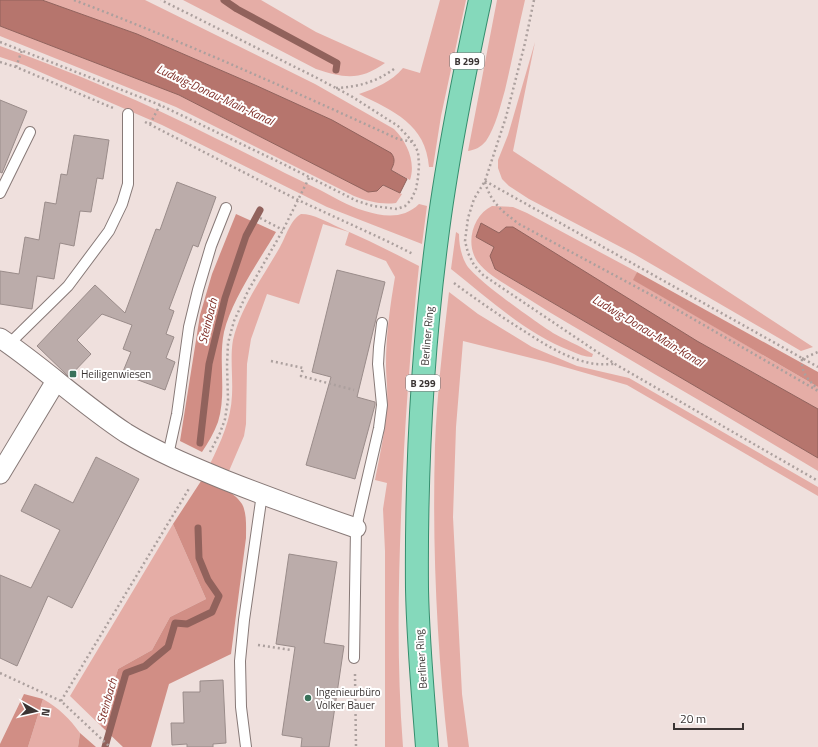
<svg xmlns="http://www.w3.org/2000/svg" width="818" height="747" viewBox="0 0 818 747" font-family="'Titillium Web',sans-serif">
	<rect width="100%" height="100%" fill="#efe0dd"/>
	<path fill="#e5ada6" d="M42 0H145L315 84 394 129C407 142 416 162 410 180L391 170 393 166 332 120 255 85 137 34Z
		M183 0H261L316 32 385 63C360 81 344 78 316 69Z
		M440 0H466L441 116 433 167H429C426 124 393 111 359 94 376 88 391 82 403 68L420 73Z
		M497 0H525C518 30 512 60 505 90 500 107 496 126 486 141 481 147 475 150 468 151Z
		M0 26 179 95 368 192 380 189 382 185 402 194 396 203C381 205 367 201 354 196L176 107 0 36Z
		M535 42 513 151 813 347 801 351 634 254 529 199 509 186 502 179 498 168V160L508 135Z
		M0 46C73 72 146 103 215 138 249 154 282 172 316 188 332 196 348 206 365 211 384 217 404 219 419 204L427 206 422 244 327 207 162 125 24 65 0 57Z
		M492 206 513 207 527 213 637 272 634 280 818 387V409L697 341 506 227 499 233 481 223 476 237 494 247 495 269 818 458V471C740 424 661 378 583 332 559 318 536 304 513 289 500 281 486 273 477 261 465 243 473 215 492 206Z
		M301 214C314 214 327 222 338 227 366 239 392 252 419 266 410 349 404 433 401 517 398 594 397 670 403 747H385V551L383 509 387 483 375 480C380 454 386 428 387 402 388 389 386 377 386 365 386 335 390 306 395 277L386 261 345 245 349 232 323 224 299 304 267 294 251 339 247 364 246 424 244 436 229 471 210 464C221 441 231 420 232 395 233 376 230 357 233 340 241 306 263 277 280 247 286 237 290 220 301 214Z
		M456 232 459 234C459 244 461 255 466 264 473 278 536 322 553 333 565 340 579 345 591 353L593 354 592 357C585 357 578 354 571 351 526 334 489 299 451 269Z
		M449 292 478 314 532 347 577 366 629 378 818 487V496L627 385 547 362 463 341 456 427 453 517 462 694 469 747H448C437 647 432 546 435 445 437 394 443 343 449 292Z
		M173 524 206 599 170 617 152 650 118 669 101 726 70 696Z
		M43 699C59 708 70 719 80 733L78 747H28Z"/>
	<path fill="#d18e85" d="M236 214 276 232C259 261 232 299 224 332 218 361 227 393 218 422 214 433 208 443 202 452L180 441 200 315 212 274Z
		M637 272 818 372V387L633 280Z
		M203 478C215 485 234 491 242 504 247 513 246 527 246 538L231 654 169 684 151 747H123L101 726 118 669 152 650 170 617 206 599 173 524Z
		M24 694 43 699 28 747H0V744Z
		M80 733 96 747H78Z"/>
	<path fill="#b6756d" stroke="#91625c" d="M0 0H42L137 34 255 85 332 120 391 153C396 159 394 164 391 170L407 179 400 193 383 185 377 191 368 192 179 95 0 26Z
		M481 223 499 233 506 227H513L697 341 818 409V458L495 269 490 256 494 247 476 237Z"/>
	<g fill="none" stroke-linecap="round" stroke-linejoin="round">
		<path stroke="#91625c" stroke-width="7" d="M224 0 237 9 337 63 336 70
			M200 443 209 364 225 298 246 236 260 210
			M105 747 126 673 145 666 168 647 175 623 187 624 212 612 219 596 208 580 199 558 198 528"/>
	</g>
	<path fill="#bbacaa" stroke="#9a8c8a" d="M0 100 27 111 2 173 0 172Z
		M74 135 109 140 103 179 97 178 91 212 80 211 74 246 60 243 54 279 37 276 32 309 0 304V271L19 274 25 237 39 240 45 202 56 204 61 174 67 175Z
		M177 182 216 197 198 247 193 245 169 309 174 311 166 334 174 337 166 358 175 362 165 390 122 374 131 352 123 349 132 325 102 314 77 340 91 354 69 377 37 346 95 285 125 313 156 229 160 230Z
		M337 270 385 282 357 397 375 402V405L355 479 306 465 331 377 312 372Z
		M96 457 139 479 72 608 48 596 17 666 0 658V575L31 588 60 530 21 511 35 484 73 503Z
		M289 554 337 562 324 643 344 646 329 747H301L302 738 282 735 295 647 276 644Z
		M223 680 226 743 213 744V747H187V744L172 745 171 723H184L183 692H200V681Z"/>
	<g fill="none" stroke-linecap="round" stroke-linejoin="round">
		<defs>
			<path id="lane" d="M0 193 30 132
				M9 344 68 286 109 231 122 204 128 184V114
				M168 455 177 414 189 327 198 290 211 246 226 208
				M354 658 356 528 379 428 382 405 378 364 379 347 382 323
				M246 747 241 707 240 661 244 620 262 494"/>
			<path id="street" d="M0 338C43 367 82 404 126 433 157 452 191 466 225 480 268 497 312 513 356 528
				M0 474 56 381"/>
			<path id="primary" d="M427 747C423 694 418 642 417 589 416 472 422 354 437 238 447 158 463 79 480 0"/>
		</defs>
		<use href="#lane" stroke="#877977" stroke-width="12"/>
		<use href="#street" stroke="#877977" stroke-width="21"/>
		<use href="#primary" stroke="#358e6e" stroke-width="24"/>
		<path stroke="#aca09e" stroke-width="2.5" stroke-dasharray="2 3" stroke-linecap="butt" d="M74 0C184 42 291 90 398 139L413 142
			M534 0 525 43 506 117 485 181 474 199 468 218 465 241 468 253 474 265 483 275 615 364 818 481
			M0 42 160 105 283 164 357 201 373 206 397 209 405 206 411 200 416 189 418 178 419 165 418 152 413 142 398 126 351 96 317 78 161 0
			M0 62 16 67 113 108
			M16 67 22 50
			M336 88C358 87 376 82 394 69
			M145 122 298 200 387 241 413 254
			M150 124 160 105
			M485 181 818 367
			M485 182C491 203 502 211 519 224L655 297 818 391
			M260 218 283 230
			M454 283C477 300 500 316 524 331 544 344 566 358 590 363 598 365 606 364 614 364
			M802 359C801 373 808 380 818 389
			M802 359 818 352
			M271 361 303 368 301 376 354 390
			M210 452 220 433 225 419 228 400 227 365 228 343 234 321 248 291 283 230 309 178
			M258 645 291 650
			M0 673 61 701 110 747
			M355 674 356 747
			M61 701 190 487"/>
		<use href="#lane" stroke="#fff" stroke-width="10"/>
		<use href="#street" stroke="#fff" stroke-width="19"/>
		<use href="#primary" stroke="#85d9bb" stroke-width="22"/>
	</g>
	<g fill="#39725a" stroke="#fff" stroke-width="1.5">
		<rect x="69" y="370" width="8" height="8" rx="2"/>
		<circle cx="308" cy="698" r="4"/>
	</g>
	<g text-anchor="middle" stroke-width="4" stroke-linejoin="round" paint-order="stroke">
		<g fill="#fff" stroke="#757170" stroke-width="1">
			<rect x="450" y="53" width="34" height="16" rx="3"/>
			<rect x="406" y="375" width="34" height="16" rx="3"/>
		</g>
		<g font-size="10" font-weight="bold" fill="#3a3433">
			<text x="467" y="65">B 299</text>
			<text x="423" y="387">B 299</text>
		</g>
		<g font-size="11" fill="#3a3433" stroke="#fff">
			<text transform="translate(427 336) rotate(-85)" y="4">Berliner Ring</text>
			<text transform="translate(421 659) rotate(-94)" y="4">Berliner Ring</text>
		</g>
		<g font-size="11" fill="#3a3433" stroke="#fff" text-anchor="start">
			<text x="81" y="378">Heiligenwiesen</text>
			<text x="316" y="696">Ingenieurbüro<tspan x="316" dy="13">Volker Bauer</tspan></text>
		</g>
		<g font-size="12" font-style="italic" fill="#813029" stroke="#fff">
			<text transform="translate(215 95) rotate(25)" y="4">Ludwig-Donau-Main-Kanal</text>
			<text transform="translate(208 321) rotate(-76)" y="4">Steinbach</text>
			<text transform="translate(648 331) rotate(31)" y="4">Ludwig-Donau-Main-Kanal</text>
			<text transform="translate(107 701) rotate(-74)" y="4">Steinbach</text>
		</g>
	</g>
	<g transform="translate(36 711) rotate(98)" stroke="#ffffff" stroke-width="3" paint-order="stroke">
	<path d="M0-3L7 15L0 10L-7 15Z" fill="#3a3433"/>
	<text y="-6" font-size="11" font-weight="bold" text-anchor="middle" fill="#3a3433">N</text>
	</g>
	<path d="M674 723v6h69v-6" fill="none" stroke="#3a3433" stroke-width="2"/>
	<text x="680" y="723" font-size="12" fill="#3a3433" stroke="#ffffff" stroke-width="3" paint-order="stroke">20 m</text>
</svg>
